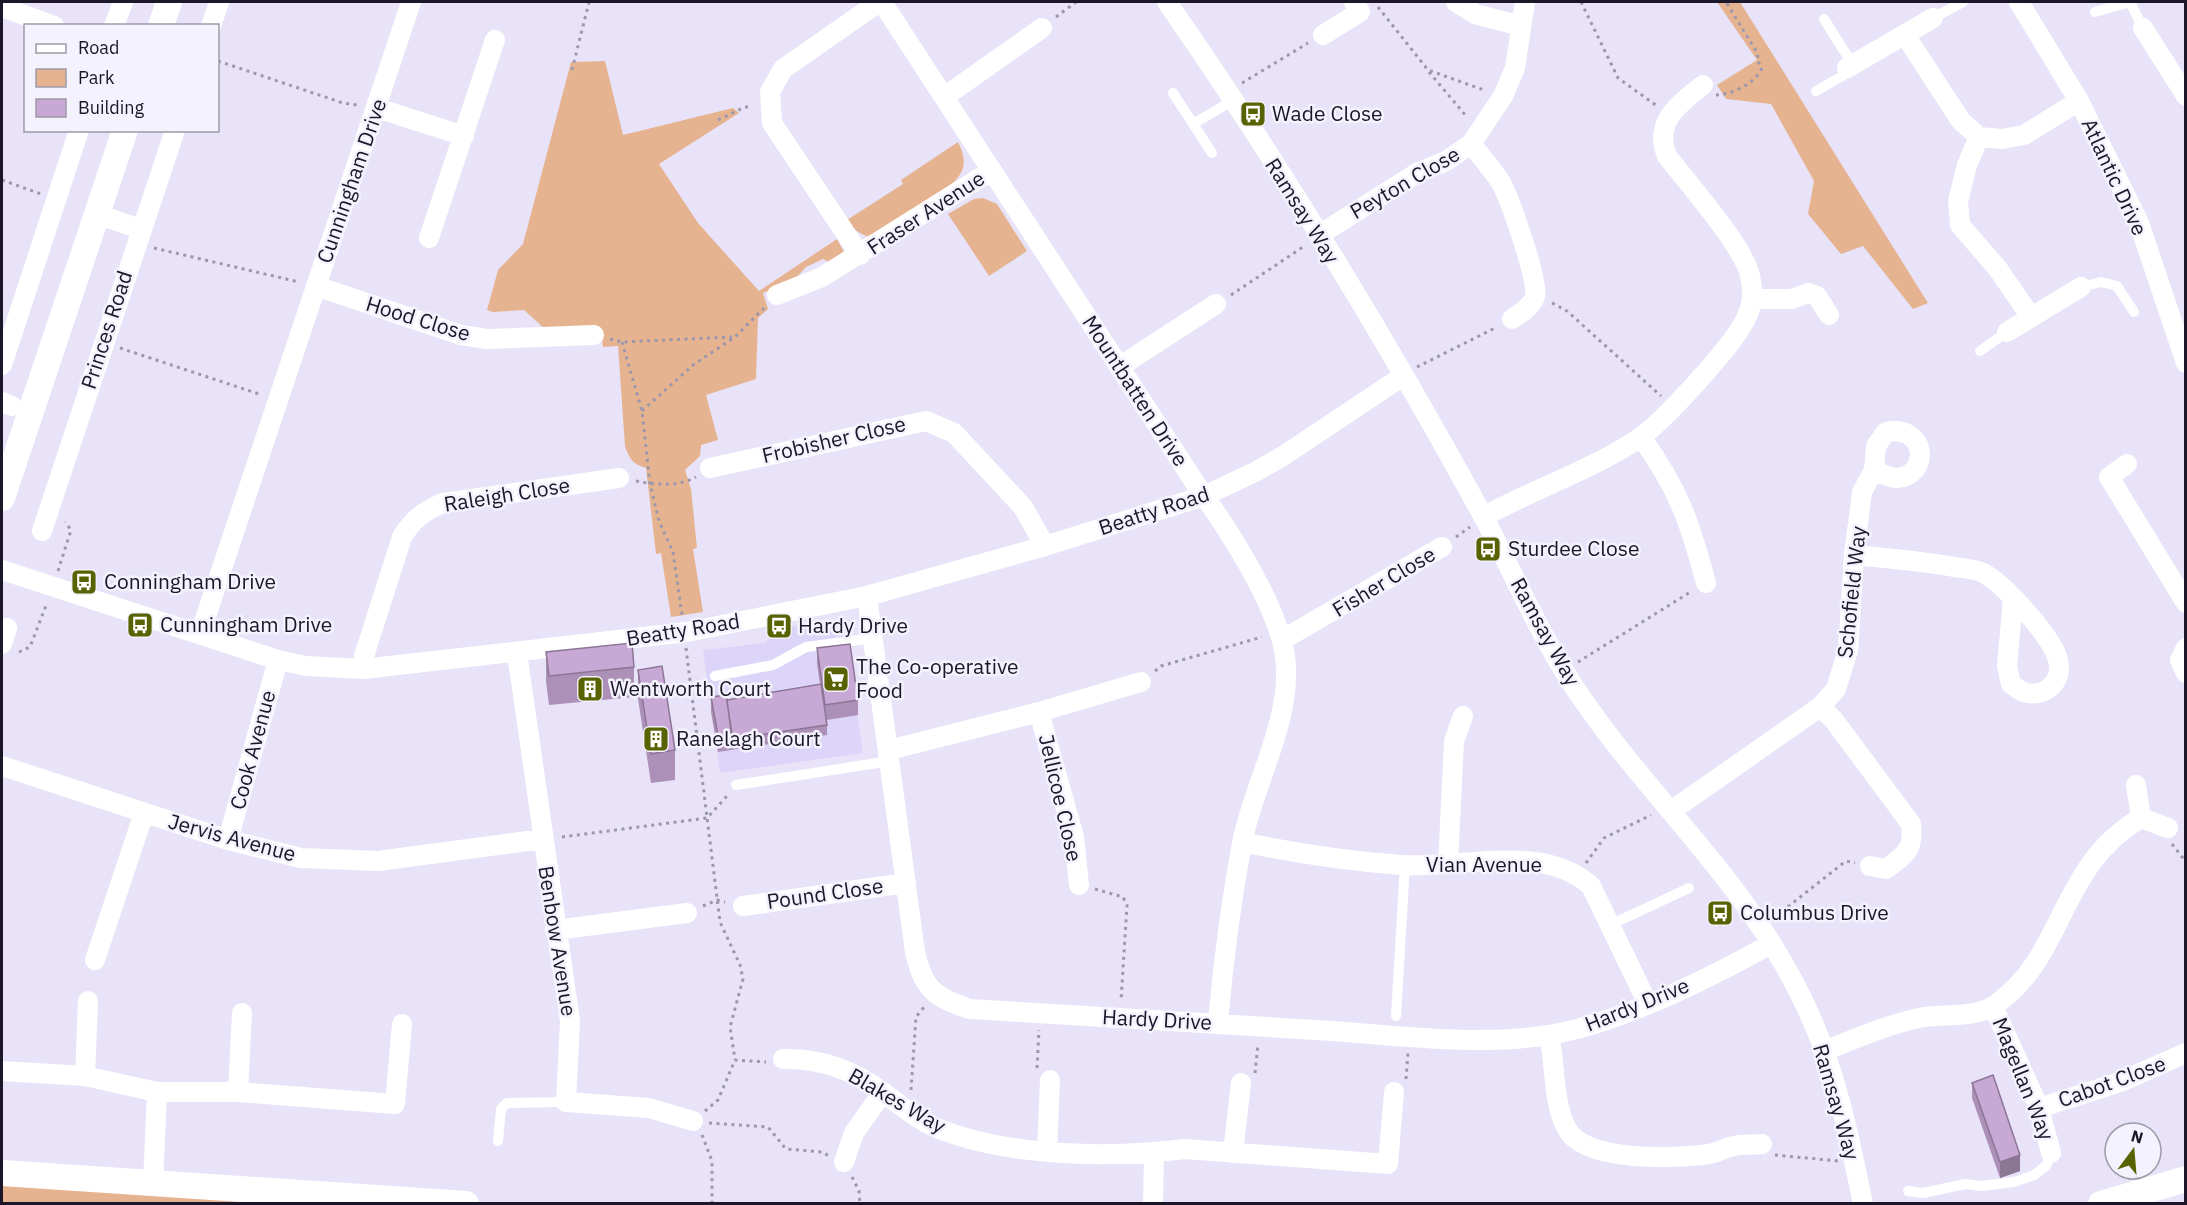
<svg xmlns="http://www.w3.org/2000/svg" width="2187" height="1205" viewBox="0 0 2187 1205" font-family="'IBM Plex Sans',sans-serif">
	<rect width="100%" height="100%" fill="#e8e3f8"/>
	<path fill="#ddd5f9" d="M843 620 863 753 720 773 703 650 764 643 781 628Z"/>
	<path fill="#e6b390" d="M1717 2H1740L1928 303 1913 309 1863 246 1841 254 1808 214 1814 181 1771 104 1726 99 1717 85 1757 60Z
		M605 61 623 135 733 108 739 113 659 164 698 223 759 291 837 239 844 252 831 263 823 259 806 267 795 279 763 293 768 309 758 318 756 379 706 395 718 440 701 445 700 456 685 470 691 489 697 548 693 549 703 612 671 617 661 553 656 554 646 468C633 464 629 459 625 446L618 346 603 347 601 331 544 328 524 310 493 312 487 310 498 270 523 244 571 62Z
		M958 142C966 159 967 169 953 183L869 237C858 233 853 229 847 220L903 184 901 180Z
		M983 198 997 204 1027 251 989 276 948 214 974 199Z
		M2 1181 334 1203H2Z"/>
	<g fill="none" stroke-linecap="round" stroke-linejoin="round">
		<path stroke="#9c97ab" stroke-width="3" stroke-dasharray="3 4.5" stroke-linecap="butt" d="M1581 2 1618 78 1657 106
			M1378 7 1428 70 1484 90
			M1056 17 1076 2
			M218 61 343 103 357 105
			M572 70 589 2
			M1429 72 1467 117
			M1242 83 1308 43
			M1716 95C1731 95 1756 83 1762 68L1757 60 1758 54 1726 2
			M718 120 745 107H752
			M2 180 41 194
			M154 248 299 282
			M1231 295 1306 245
			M1552 303 1567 311 1661 396
			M610 339 622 342 732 337
			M622 342 642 411 650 484 659 521 673 552 682 615
			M120 348 262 395
			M1417 367 1497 327
			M642 411 693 365 735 337 764 308
			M636 481C655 485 679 487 696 477
			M1456 537 1470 527
			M58 571 71 530 65 522
			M686 648 720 922 740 965 743 979 730 1027 735 1060
			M19 652 30 647 47 603
			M1578 662 1692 591
			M1155 671 1161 666 1262 637
			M562 837 707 818 727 796
			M2172 844 2186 862
			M1586 863 1604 838 1651 815
			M1095 889 1123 897 1127 905 1121 1001
			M703 906 717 900 725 902
			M1776 916 1846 861 1855 863
			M1037 1068 1039 1030
			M1255 1073 1258 1044
			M1406 1079 1408 1053
			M911 1090 916 1017 924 1007
			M705 1111 718 1100 735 1060 766 1062
			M709 1123 768 1127 786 1149 822 1152 829 1156
			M702 1135 712 1161V1204
			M1775 1155 1838 1161
			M852 1177 859 1191 860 1204"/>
		<path stroke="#fff" stroke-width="10" d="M2095 12 2130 2 2143 28
			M1933 18 1963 2
			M1824 19 1853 65
			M1816 91 1844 75 1847 68
			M1173 93 1212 153
			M1193 124 1232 101
			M2081 287 2101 282 2117 286 2134 312
			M1980 351 2007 332
			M715 676 773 665 806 647 874 638
			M736 785 890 761
			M1610 925 1689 888
			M1396 1016 1405 865
			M498 1141 501 1109 507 1103 566 1102
			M1908 1191 1923 1193 1965 1184 1982 1186 2014 1182 2034 1175 2046 1166 2051 1153"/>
		<path stroke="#fff" stroke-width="20" d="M882 2 1197 486C1227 527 1268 591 1282 641 1300 709 1254 779 1242 843 1231 902 1223 964 1218 1023
			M1167 2C1281 166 1387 340 1483 516 1510 566 1532 618 1561 666 1609 746 1677 814 1733 888 1775 943 1812 1008 1832 1074 1845 1116 1854 1160 1863 1204
			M1456 2 1475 14 1521 26
			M2019 2 2079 101 2139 223 2186 363
			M2 7 54 26
			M114 26 123 2
			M211 26 219 2
			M2143 28 2186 96
			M1323 35 1360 12 1354 2
			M1905 35 1961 121 1979 137 2002 139 2024 135 2079 101
			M1847 68 1933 18
			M944 97 1042 28
			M377 108 464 136
			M1979 137 1967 165 1958 201 1960 225 1998 269 2031 317
			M1471 144C1481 156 1491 168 1500 181 1509 196 1540 284 1535 297 1531 307 1521 313 1512 319
			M97 214 140 229
			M1319 235 1417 173 1446 161 1471 144 1503 96 1515 68 1525 2
			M429 238 495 40
			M860 255 772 123 770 92 783 69 879 2
			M316 286 461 335 487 339 594 335
			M777 295 822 277 991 171
			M1752 299H1791L1809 293 1817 296 1829 315
			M2007 332 2081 287
			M2 365 79 130
			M1119 367 1216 304
			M2 402 12 406
			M1641 437C1678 488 1690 522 1706 583
			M2127 464 2109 477 2186 603
			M710 468 926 421 954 433 1023 507 1045 546
			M1483 517C1534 489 1591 470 1638 439 1663 422 1737 342 1747 316 1753 304 1753 289 1750 276 1745 248 1687 182 1667 156 1653 122 1679 104 1703 85
			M42 531 175 130
			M1854 555C1888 558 1921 561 1954 567 1963 568 1973 569 1981 572 2002 581 2050 635 2057 657 2065 677 2049 697 2027 693 2021 692 2016 687 2011 684L2007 666 2013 599
			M2 570 278 660 306 666 363 669 687 632 867 596 1045 546 1204 496 1257 471 1283 456 1403 376
			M867 596 915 952C924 990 934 997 970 1009 1091 1016 1212 1024 1332 1031 1404 1036 1478 1046 1549 1035 1620 1023 1708 979 1771 944
			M200 634 411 2
			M1282 640 1442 547
			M2 644 7 628
			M2186 648 2180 660 2186 673
			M517 653 570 1021 566 1102 649 1108 693 1121
			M363 669 364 656 402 537C413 519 424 511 443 503L619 478
			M1820 707 1833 719 1911 824C1914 850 1906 854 1886 869L1870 866
			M1039 712 1074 837 1079 885
			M889 750 1039 712 1141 682
			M2 766 228 840 301 858 378 861 542 839
			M2136 785 2141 818
			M1671 811 1820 707 1836 689 1848 650 1854 555 1862 492 1874 470 1876 446 1886 432C1927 424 1931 475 1897 478 1890 478 1880 473 1874 470
			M228 840 278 660
			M1242 842C1294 853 1348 861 1401 865 1462 869 1542 842 1591 886L1648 1004
			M1448 864 1454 741 1463 716
			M743 906 906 883
			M555 930 687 913
			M95 960 144 813
			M1993 1006 2039 1108 2051 1153
			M1549 1035C1556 1064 1552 1102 1567 1129 1584 1162 1675 1159 1709 1154 1717 1153 1726 1147 1734 1146 1743 1144 1753 1145 1762 1144
			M1824 1051C1855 1039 1886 1025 1919 1018 1942 1013 1974 1019 1995 1005 2066 956 2058 866 2141 818L2168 828
			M783 1059C820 1058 855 1071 884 1093 903 1107 920 1122 942 1130 1011 1157 1113 1158 1185 1149L1388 1164 1394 1092
			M2 1071 85 1076 157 1092H238L395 1104 402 1024
			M85 1076 88 1001
			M238 1092 242 1013
			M2039 1108 2120 1082 2186 1053
			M1047 1152 1050 1080
			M1233 1153 1241 1083
			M844 1162 854 1133 883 1092
			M153 1183 157 1092
			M1153 1204 1154 1153"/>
		<path stroke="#fff" stroke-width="26" d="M161 26 169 2
			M2 498 125 130
			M2 1173 466 1204
			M2101 1204 2186 1179"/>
	</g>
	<path fill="#ac90b7" d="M817 648 858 700V715L827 720V735L718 752 711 712V697L727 700 820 684 817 664Z
		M546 652 634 667V697L549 705 546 681Z
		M638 670 675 750V780L651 783 638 699Z
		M1972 1083 2020 1171 2000 1178 1972 1098Z"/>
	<path fill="#8c7695" d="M2020 1155V1171L2000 1178V1162Z"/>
	<path fill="#c8a8d5" stroke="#8c7695" stroke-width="1.5" d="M632 643 634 667 549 676 546 652Z
		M850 644 858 700 825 705 817 648Z
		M662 666 675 750 651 754 638 670Z
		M821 684 827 725 732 739 727 700Z
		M726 695 732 734 718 736 711 697Z
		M1993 1075 2020 1155 2000 1162 1972 1083Z"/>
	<defs>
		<symbol id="bus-square" viewBox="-11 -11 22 22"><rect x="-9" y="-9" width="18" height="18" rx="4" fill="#596201" stroke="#f4f2fd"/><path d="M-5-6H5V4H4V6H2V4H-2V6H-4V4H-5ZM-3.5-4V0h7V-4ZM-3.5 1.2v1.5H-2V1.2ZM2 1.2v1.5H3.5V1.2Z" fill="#fff"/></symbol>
		<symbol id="supermarket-square" viewBox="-11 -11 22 22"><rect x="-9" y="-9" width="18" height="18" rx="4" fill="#596201" stroke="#f4f2fd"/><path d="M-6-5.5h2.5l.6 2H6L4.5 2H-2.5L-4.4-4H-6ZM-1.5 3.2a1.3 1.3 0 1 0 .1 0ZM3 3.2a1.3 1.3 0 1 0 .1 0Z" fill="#fff"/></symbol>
		<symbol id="building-square" viewBox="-11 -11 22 22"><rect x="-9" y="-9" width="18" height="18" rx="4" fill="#596201" stroke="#f4f2fd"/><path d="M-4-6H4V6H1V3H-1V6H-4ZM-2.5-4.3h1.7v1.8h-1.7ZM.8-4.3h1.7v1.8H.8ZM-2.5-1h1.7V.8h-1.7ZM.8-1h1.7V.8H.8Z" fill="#fff"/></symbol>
	</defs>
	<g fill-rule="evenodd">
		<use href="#bus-square" x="1238" y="99" width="30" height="30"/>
		<use href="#bus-square" x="1473" y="534" width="30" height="30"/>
		<use href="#bus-square" x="69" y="567" width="30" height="30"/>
		<use href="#bus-square" x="125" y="610" width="30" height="30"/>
		<use href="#bus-square" x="764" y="611" width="30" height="30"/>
		<use href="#supermarket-square" x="821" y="664" width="30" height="30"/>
		<use href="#building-square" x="575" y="674" width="30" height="30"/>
		<use href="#building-square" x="641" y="724" width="30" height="30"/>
		<use href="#bus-square" x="1705" y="898" width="30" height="30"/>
	</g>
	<g text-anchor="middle" stroke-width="5" stroke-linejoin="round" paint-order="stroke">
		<g font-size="21" fill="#1c1629" stroke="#f4f2fd" text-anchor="start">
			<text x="1272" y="121">Wade Close</text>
			<text x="1508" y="556">Sturdee Close</text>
			<text x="104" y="589">Conningham Drive</text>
			<text x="160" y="632">Cunningham Drive</text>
			<text x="798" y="633">Hardy Drive</text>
			<text x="856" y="674">The Co-operative<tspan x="856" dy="24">Food</tspan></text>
			<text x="610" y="696">Wentworth Court</text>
			<text x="676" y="746">Ranelagh Court</text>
			<text x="1740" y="920">Columbus Drive</text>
		</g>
		<g font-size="21" fill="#1c1629" stroke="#f4f2fd">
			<text transform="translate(2114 177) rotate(65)" y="7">Atlantic Drive</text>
			<text transform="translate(352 181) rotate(-71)" y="7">Cunningham Drive</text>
			<text transform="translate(1405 183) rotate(-30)" y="7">Peyton Close</text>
			<text transform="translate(1302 211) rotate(58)" y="7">Ramsay Way</text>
			<text transform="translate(926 213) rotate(-33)" y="7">Fraser Avenue</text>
			<text transform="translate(418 319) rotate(17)" y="7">Hood Close</text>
			<text transform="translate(107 330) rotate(-72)" y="7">Princes Road</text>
			<text transform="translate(1135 391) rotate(57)" y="7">Mountbatten Drive</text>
			<text transform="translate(834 440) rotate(-13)" y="7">Frobisher Close</text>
			<text transform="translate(507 495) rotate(-9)" y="7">Raleigh Close</text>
			<text transform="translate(1154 511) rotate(-18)" y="7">Beatty Road</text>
			<text transform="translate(1384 582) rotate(-31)" y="7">Fisher Close</text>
			<text transform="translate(1852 592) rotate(-84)" y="7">Schofield Way</text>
			<text transform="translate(683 630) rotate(-9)" y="7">Beatty Road</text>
			<text transform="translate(1545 632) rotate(61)" y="7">Ramsay Way</text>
			<text transform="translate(253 750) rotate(-75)" y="7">Cook Avenue</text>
			<text transform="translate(1060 798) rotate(77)" y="7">Jellicoe Close</text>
			<text transform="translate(232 838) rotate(15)" y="7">Jervis Avenue</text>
			<text x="1484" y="872">Vian Avenue</text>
			<text transform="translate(825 894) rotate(-8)" y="7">Pound Close</text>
			<text transform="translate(557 941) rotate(81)" y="7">Benbow Avenue</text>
			<text transform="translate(1637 1005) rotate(-22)" y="7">Hardy Drive</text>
			<text transform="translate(1157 1020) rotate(3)" y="7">Hardy Drive</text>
			<text transform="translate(2023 1079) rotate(68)" y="7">Magellan Way</text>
			<text transform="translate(2112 1082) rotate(-20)" y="7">Cabot Close</text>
			<text transform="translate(897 1101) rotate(30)" y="7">Blakes Way</text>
			<text transform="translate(1836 1102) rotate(74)" y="7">Ramsay Way</text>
		</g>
	</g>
	<rect width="2187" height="1205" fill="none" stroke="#1c1629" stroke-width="6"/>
	<rect x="24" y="24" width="195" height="108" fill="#f4f2fd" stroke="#9e9aa8" stroke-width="1.5"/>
	<rect x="36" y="44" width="30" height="9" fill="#ffffff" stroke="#9e9aa8" stroke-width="1.5"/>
	<text x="78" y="54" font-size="18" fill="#1c1629">Road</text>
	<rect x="36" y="69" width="30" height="18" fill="#e6b390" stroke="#9e9aa8" stroke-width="1.5"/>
	<text x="78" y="84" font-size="18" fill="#1c1629">Park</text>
	<rect x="36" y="99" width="30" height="18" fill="#c8a8d5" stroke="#9e9aa8" stroke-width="1.5"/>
	<text x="78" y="114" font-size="18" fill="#1c1629">Building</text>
	<g transform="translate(2133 1151) rotate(16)"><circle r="28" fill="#f4f2fd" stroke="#9e9aa8" stroke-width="1.5"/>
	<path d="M0-4.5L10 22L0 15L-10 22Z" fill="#596201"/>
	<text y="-9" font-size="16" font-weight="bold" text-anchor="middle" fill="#1c1629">N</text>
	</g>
</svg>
